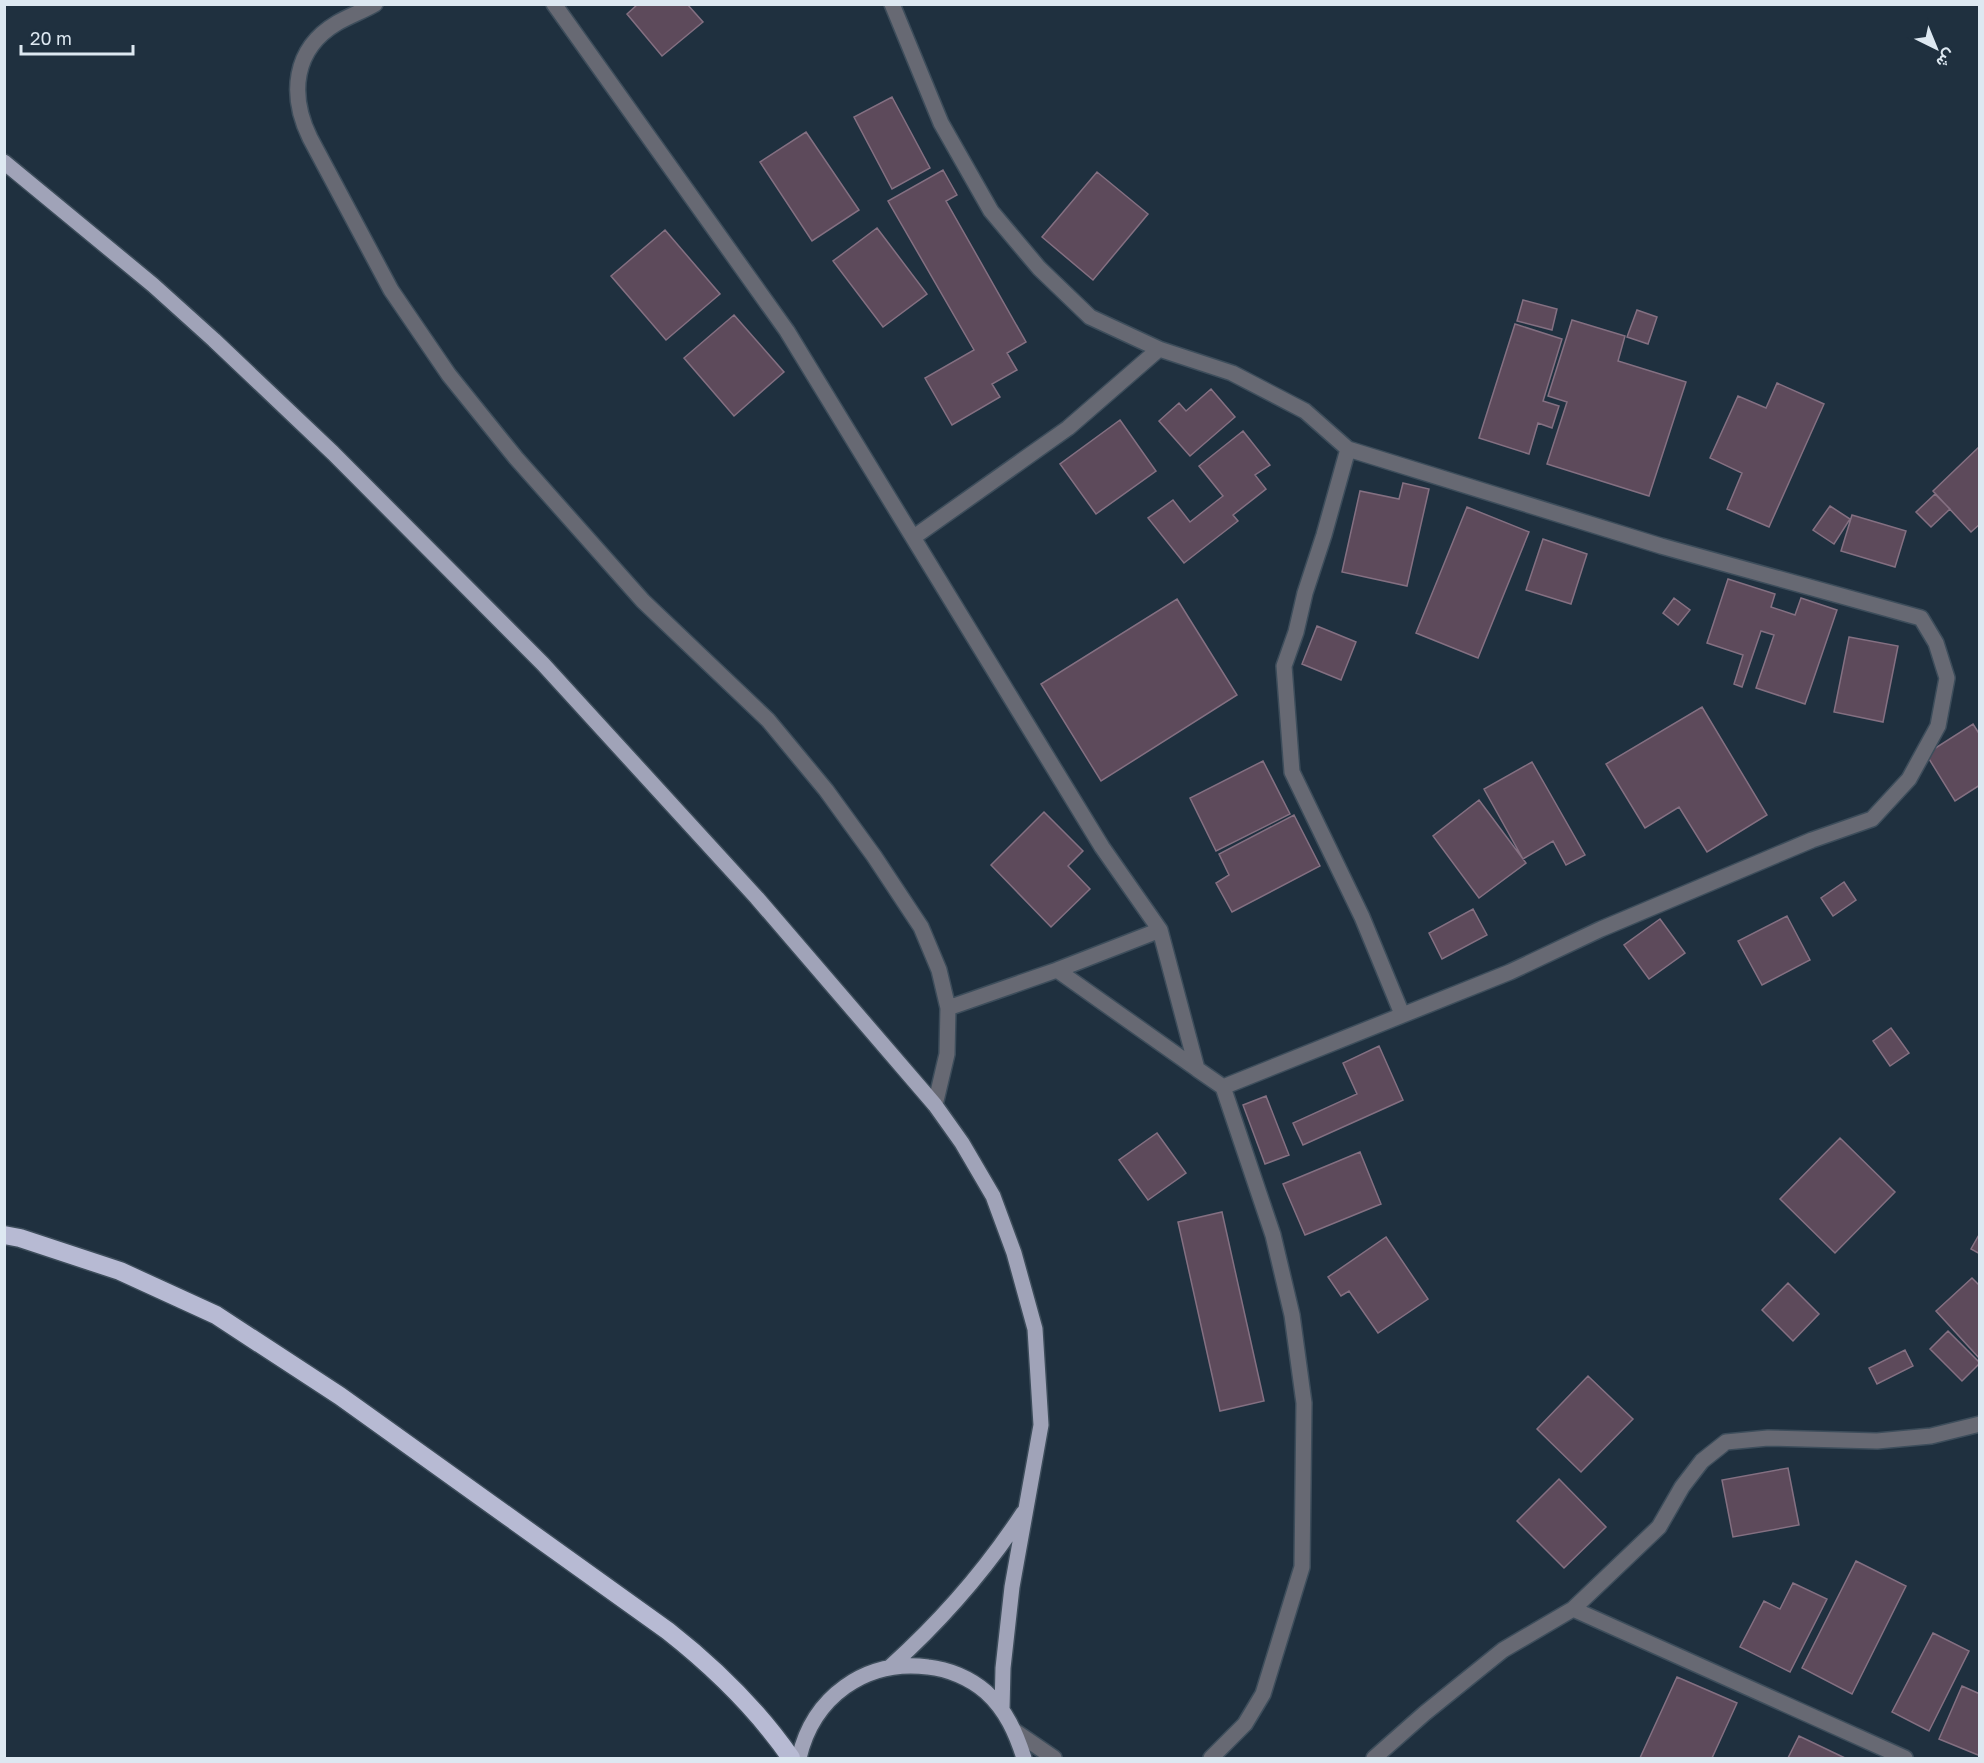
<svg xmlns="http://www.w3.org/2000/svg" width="1984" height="1763" viewBox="0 0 1984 1763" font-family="'Golos Text',Vazirmatn,sans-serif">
	<rect width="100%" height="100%" fill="#1f303f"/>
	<path fill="#5d4a5b" stroke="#847082" stroke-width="1.5" d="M638 4H687L703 22 662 56 627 14Z
		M892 97 930 168 892 189 854 117Z
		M806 132 859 210 812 241 760 162Z
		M943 170 957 195 946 201 1026 342 1007 353 1017 370 992 384 1000 397 952 425 925 378 974 350 888 201Z
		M1097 172 1148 214 1093 280 1042 237Z
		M877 228 927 294 883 327 833 261Z
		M665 230 720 294 666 340 611 276Z
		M1523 300 1557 309 1552 330 1517 321Z
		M1637 310 1657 317 1648 344 1627 337Z
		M734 315 784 372 734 416 684 358Z
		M1572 320 1625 336 1618 361 1686 382 1649 496 1547 464 1567 402 1548 396Z
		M1515 324 1562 339 1543 401 1559 406 1552 428 1538 423 1529 454 1479 438Z
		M1777 383 1824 404 1769 527 1727 509 1742 473 1710 458 1738 396 1766 408Z
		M1211 389 1235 417 1190 456 1159 421 1179 403 1186 411Z
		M1120 420 1156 471 1096 514 1060 464Z
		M1243 431 1270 465 1255 475 1266 489 1233 515 1238 521 1184 563 1148 518 1173 500 1190 522 1223 496 1199 466Z
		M1980 446V524L1971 532 1933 491Z
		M1403 483 1429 489 1407 586 1342 572 1360 491 1399 499Z
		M1935 494 1950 509 1931 527 1916 512Z
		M1830 506 1850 519 1834 544 1813 530Z
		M1467 507 1529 532 1478 658 1416 633Z
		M1852 515 1906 531 1895 567 1841 551Z
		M1543 539 1587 554 1571 604 1526 590Z
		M1728 579 1775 594 1771 607 1795 615 1801 598 1837 610 1805 704 1756 688 1774 635 1761 631 1742 687 1734 684 1743 655 1707 643Z
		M1674 598 1690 610 1678 625 1663 613Z
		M1177 599 1237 695 1101 781 1041 684Z
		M1317 626 1356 642 1341 680 1302 664Z
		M1849 637 1898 646 1883 722 1834 712Z
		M1702 707 1767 815 1707 852 1679 807 1645 828 1606 764Z
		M1973 724 1980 735V785L1955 801 1926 754Z
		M1263 761 1290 814 1216 851 1190 798Z
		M1532 762 1585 855 1566 865 1553 841 1523 859 1484 789Z
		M1479 800 1526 863 1479 898 1433 836Z
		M1044 812 1083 851 1068 866 1090 889 1051 927 991 865Z
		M1294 815 1320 866 1232 912 1216 883 1229 875 1219 854Z
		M1844 882 1856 900 1833 916 1821 898Z
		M1473 909 1487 935 1442 959 1429 933Z
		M1787 916 1810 960 1762 985 1738 941Z
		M1660 919 1685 953 1649 979 1624 945Z
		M1891 1028 1909 1053 1890 1066 1873 1041Z
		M1379 1046 1403 1100 1303 1145 1293 1123 1357 1094 1343 1063Z
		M1266 1096 1289 1155 1265 1164 1243 1105Z
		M1157 1133 1186 1173 1148 1200 1119 1160Z
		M1840 1138 1895 1192 1835 1253 1780 1199Z
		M1360 1152 1381 1204 1305 1235 1283 1184Z
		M1222 1212 1264 1401 1220 1411 1178 1222Z
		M1980 1233V1254L1971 1249Z
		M1386 1237 1428 1299 1378 1333 1349 1291 1341 1296 1328 1277Z
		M1972 1278 1980 1286V1359L1936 1311Z
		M1788 1283 1819 1314 1793 1341 1762 1310Z
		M1948 1331 1980 1363 1962 1381 1930 1349Z
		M1905 1350 1913 1366 1877 1384 1869 1368Z
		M1588 1376 1633 1419 1581 1472 1537 1429Z
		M1788 1468 1799 1525 1733 1537 1722 1480Z
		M1559 1479 1606 1527 1564 1568 1517 1521Z
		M1856 1561 1906 1586 1852 1694 1802 1668Z
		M1793 1583 1827 1599 1790 1672 1740 1647 1764 1601 1780 1609Z
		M1933 1633 1969 1651 1929 1731 1892 1712Z
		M1677 1677 1737 1703 1712 1758H1640Z
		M1962 1686 1980 1694V1751L1978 1755 1939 1739Z
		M1799 1736 1845 1758H1788Z"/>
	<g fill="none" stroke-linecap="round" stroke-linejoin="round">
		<defs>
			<path id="street" d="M375 4C363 11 349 16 337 23 293 49 289 95 310 138L391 290 449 375 516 458 643 601 768 720 826 790 874 856 921 927 939 970 948 1008 947 1054 935 1105
				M554 4 787 331 1102 847 1160 930 1197 1069 1223 1087 1273 1235 1292 1315 1304 1403 1302 1567 1263 1694 1245 1724 1211 1758
				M892 4 941 123 991 211 1039 268 1090 317 1159 349 1232 373 1305 411 1348 449 1661 546 1921 618 1936 643 1947 678 1938 726 1909 779 1872 819 1812 840 1601 929 1510 972 1223 1087
				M1348 449 1324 535 1305 593 1296 632 1284 666 1292 772 1362 917 1402 1014
				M914 537 1068 428 1159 349
				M1057 970 1197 1069
				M948 1008 1057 970 1160 930
				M1573 1609 1905 1758
				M1016 1732 1054 1758
				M1374 1758 1425 1713 1503 1650 1573 1609 1659 1527 1682 1487 1702 1461 1726 1442 1768 1438 1877 1441 1931 1436 1980 1424"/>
			<path id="primary" d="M4 162 153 285 214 340 333 453 543 664 757 898 935 1105 962 1143 993 1196 1014 1253 1035 1329 1041 1425 1012 1587 1003 1668 1002 1709
				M891 1666C942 1620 985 1571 1023 1513
				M799 1758C813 1697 865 1659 928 1667 948 1669 970 1678 986 1692 1006 1710 1016 1733 1024 1758"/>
			<path id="highway" d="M4 1235 20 1238 120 1271 216 1315 340 1396 668 1631C715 1668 757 1709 791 1758"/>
		</defs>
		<use href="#street" stroke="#3d4d5b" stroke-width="18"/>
		<use href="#primary" stroke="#3d4d5b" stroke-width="18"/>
		<use href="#highway" stroke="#3d4d5b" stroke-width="21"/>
		<use href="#street" stroke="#676973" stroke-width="15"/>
		<use href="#primary" stroke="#a0a3b8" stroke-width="15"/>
		<use href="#highway" stroke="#b7bad3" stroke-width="18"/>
	</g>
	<rect width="1984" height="1763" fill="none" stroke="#dde8f1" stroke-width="12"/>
	<g transform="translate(1936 48) rotate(137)" stroke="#1f303f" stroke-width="4.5" paint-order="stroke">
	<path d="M0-4.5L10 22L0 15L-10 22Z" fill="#dde8f1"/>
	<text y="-9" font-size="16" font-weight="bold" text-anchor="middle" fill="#dde8f1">ش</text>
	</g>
	<path d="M21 45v9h112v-9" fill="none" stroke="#dde8f1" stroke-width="3"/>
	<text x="30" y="45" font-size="18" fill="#dde8f1" stroke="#1f303f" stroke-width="4.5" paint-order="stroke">20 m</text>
</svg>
